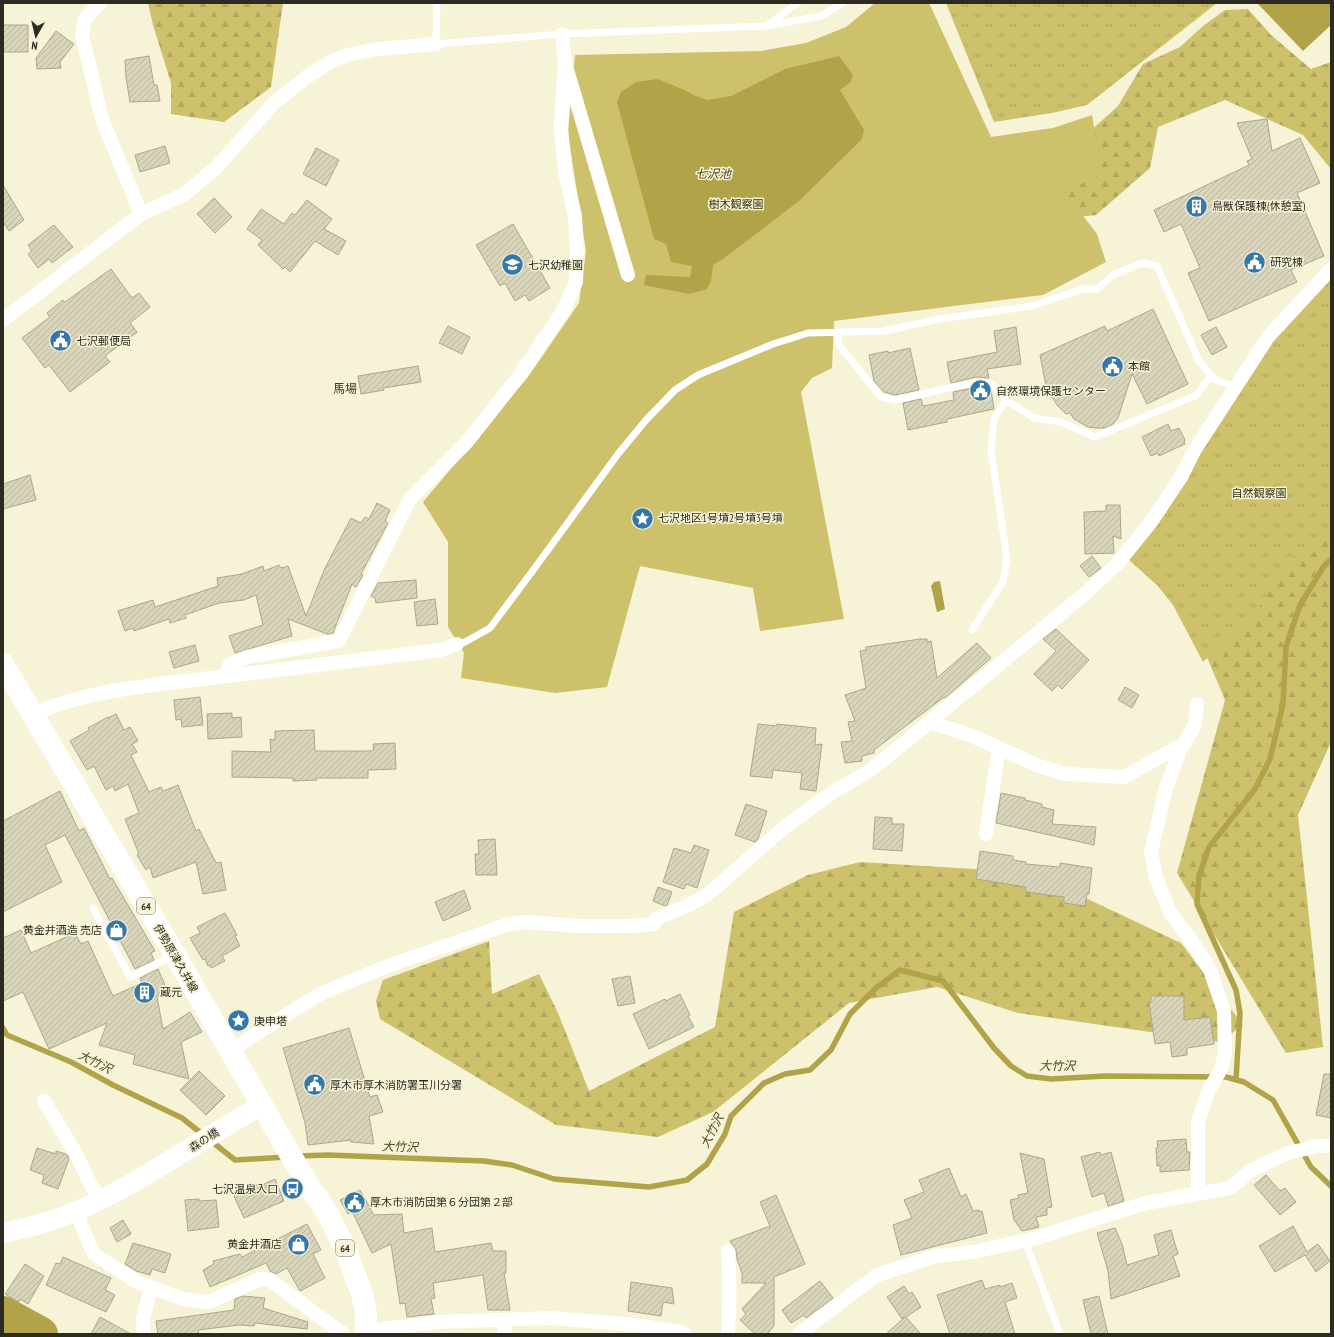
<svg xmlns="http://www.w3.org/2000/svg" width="1334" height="1337" viewBox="0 0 1334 1337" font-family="'PT Sans Narrow','Noto Sans JP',sans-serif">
	<defs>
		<pattern id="forest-firs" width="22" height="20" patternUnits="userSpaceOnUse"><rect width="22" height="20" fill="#cdc16b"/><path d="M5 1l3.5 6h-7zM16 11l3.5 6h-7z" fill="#b0a65c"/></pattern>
		<pattern id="park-tufts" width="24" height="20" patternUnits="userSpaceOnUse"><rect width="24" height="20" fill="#cdc16b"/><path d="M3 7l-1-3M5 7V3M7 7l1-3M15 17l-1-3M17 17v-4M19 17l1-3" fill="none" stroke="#b0a65c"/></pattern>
		<pattern id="building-hatch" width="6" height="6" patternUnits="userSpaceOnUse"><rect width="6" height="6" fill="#d8d5ba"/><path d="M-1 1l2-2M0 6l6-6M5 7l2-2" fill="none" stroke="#bab7a0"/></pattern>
	</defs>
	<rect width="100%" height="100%" fill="#f6f3d7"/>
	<path fill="url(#forest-firs)" d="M148 3H283L271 87 224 122 171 114V83L153 25Z
		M1248 9 1271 35 1311 69 1331 62V169L1303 135 1225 100 1158 127 1150 168 1096 215 1075 217 970 153H1066L1118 106 1143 64 1180 47 1203 26 1225 10Z
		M1331 515V742L1298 815 1323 1047 1286 1053 1177 873 1225 700 1172 574Z
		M860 862 990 870 1077 894 1181 943 1243 1025 1220 1042 1018 1013 937 987 849 1003 713 1112 658 1137 556 1125 380 1019 376 1001 383 980 489 941 492 994 539 974 558 1013 589 1091 715 1027 734 912 808 875Z"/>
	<path fill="url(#park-tufts)" d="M946 3H1217L1087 105 1052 113 994 122Z
		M1331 274V536L1287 560 1256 613 1203 662 1173 605 1158 586 1128 559 1272 337Z"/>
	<path fill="#cdc16b" d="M875 3H929L991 137 1053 128 1092 115 1102 173 1065 192 1097 234 1106 262 1043 295 834 321 832 368 812 378 801 392 844 619 760 631 753 588 640 566 607 687 555 693 461 678 464 653 448 627V542L423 502 528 377 579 303 586 251 568 133 575 55 761 51 806 43 846 27Z"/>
	<path fill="#b0a348" d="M1260 3H1331V25L1303 51 1258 4Z
		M839 56 853 75 850 83 840 90 864 130 862 139 799 201 723 259 713 265 711 281 707 289 689 294 644 285 646 275 690 277 692 266 671 262 666 244 654 239 617 102 621 92 636 82 657 79 685 90 693 95 707 100 731 96 785 69Z
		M940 581 945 609 937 612 931 586 934 582Z"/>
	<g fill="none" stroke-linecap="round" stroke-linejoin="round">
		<path stroke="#b0a348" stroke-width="5.5" d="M3 1028 7 1035 71 1062 113 1085 182 1118 235 1160 286 1157
			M1236 1080 1240 1013 1236 990 1197 904 1199 876 1209 847 1255 789 1270 759 1283 704 1286 646 1300 605 1324 566 1331 559
			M297 1156 328 1155 484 1161 512 1165 554 1179 649 1187 687 1180 707 1164 725 1134 731 1116 764 1083 785 1074 810 1070 831 1050 850 1014 876 988 900 970 943 981 994 1048 1011 1066 1027 1076 1051 1079 1105 1076 1226 1077 1244 1082 1273 1100 1311 1167 1331 1186"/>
		<path stroke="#b0a348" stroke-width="34" d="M3 1313 41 1334"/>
	</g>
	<path fill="url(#building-hatch)" stroke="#aaa78d" d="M3 25H28V52H3Z
		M56 31 74 44 60 62 61 68 37 69 36 58Z
		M149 56 154 85H157L160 101 130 102 126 78 125 60Z
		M1267 119 1272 151 1300 138 1320 183 1297 193 1324 256 1291 270 1297 282 1209 321 1188 273 1200 268 1181 224 1164 232 1154 210 1249 165 1247 161 1252 159 1237 123Z
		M165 146 170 163 140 172 135 155Z
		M316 148 339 160 326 186 303 174Z
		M3 185 24 220 9 231 3 222Z
		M214 198 232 217 215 233 197 214Z
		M307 200 332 219 324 229 346 241 338 255 315 241 290 272 285 267 283 269 258 245 262 240 247 229 261 209 284 224 292 213 295 215Z
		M513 224 550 288 529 301 525 295 515 301 505 283 500 286 476 245Z
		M54 225 73 247 52 263 49 259 38 268 28 254 32 251 28 245Z
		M111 269 132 298 139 293 150 307 130 323 137 332 105 356 110 362 70 392 49 365 45 368 22 338 50 317 47 313 63 300 65 302Z
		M1153 309 1188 384 1147 404 1132 374 1118 418 1113 424 1104 428H1096L1088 427 1074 419 1070 413 1066 414 1057 405 1050 394 1045 381 1040 355 1105 326 1107 331Z
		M448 326 470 337 462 354 439 343Z
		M1016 327 1021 364 987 369 989 378 976 377 951 383 947 362 997 352 994 331Z
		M1216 327 1227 347 1212 355 1201 335Z
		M910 348 919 390 895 395 884 392 874 381 869 355 888 351V353Z
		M418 366 421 382 383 388 384 390 361 394 358 376Z
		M977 387 989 389 991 390 994 409 947 419V422L908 430 903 403 921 399 923 406 954 400 953 392Z
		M1168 424 1171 431 1179 428 1185 440 1184 441 1185 444 1159 456 1158 453 1151 456 1142 437Z
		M30 475 36 500 3 509V484Z
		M377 503 390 510 385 521 388 523 361 574 363 575 356 587 352 584 333 633 327 634 288 619 292 636 235 653 229 636 263 625 256 595 244 600 219 603 185 615 186 618 170 623 169 619 134 631 133 628 125 631 118 611 153 600 155 607 218 586 217 578 242 574 263 566 264 571 279 565 281 568 288 566 306 616 325 568 351 518 361 523 365 517 369 519Z
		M1106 505H1120L1121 539 1113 536 1114 553 1085 554 1084 512 1106 511Z
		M1092 556 1101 568 1089 577 1080 566Z
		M416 580 417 598 376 603 375 598 371 596 378 583Z
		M435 599 438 624 417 626 414 602Z
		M1056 629 1089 660 1062 689 1058 685 1052 691 1034 674 1056 651 1043 639Z
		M920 639H927V642L931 641 937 678 977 643 991 658 945 698 944 697 874 750V753L862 756V761L845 763 841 742 852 741 848 722 855 721 845 695 866 688 860 651 866 650V647Z
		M195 645 199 661 174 668 169 652Z
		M1125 687 1139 695 1132 708 1118 700Z
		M200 697 203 725 182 727 181 719 176 720 174 700Z
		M232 713V718L241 717 242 737 208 739 207 714Z
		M116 714 124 730 130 727 138 741 132 744 137 752 131 755 149 792 161 787 163 791 178 785 196 831 199 829 216 863 221 862 226 890 203 894 196 862 153 878 150 867 146 870 137 855 139 854 125 819 139 813 128 784 115 791 113 786 106 790 94 766 87 770 70 741 89 730 88 728 108 717V718Z
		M758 724 777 726V724L816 728 815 745 822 744 816 791 800 789 802 773 773 770 772 778 750 776Z
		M314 730 315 751H371L374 750 373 744 395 743 396 769 368 770V778H316L317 780 293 781V778L232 777V751L271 752 270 739 275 740V731Z
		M60 791 79 831 84 828 110 879 112 878 155 951 151 953 154 960 135 969 65 835 45 845 62 882 3 912V821Z
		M1001 793 1025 798V800L1042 804V807L1054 810 1052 824 1096 827 1094 845 996 823Z
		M746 804 767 811 758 839 755 842 735 835Z
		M875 817 892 818V824H904L902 851 873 849Z
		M495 839 497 875H476L475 854H479L478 840Z
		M694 845 709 850 697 888 686 884 684 889 663 882 674 848 691 853Z
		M980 851 1013 856V860L1026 862V864L1060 867V863L1092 868 1089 894H1087L1085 906 1064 903V897L1026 892V887L976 879Z
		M658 887 672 892 667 905 665 906 653 901Z
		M464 890 471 909 443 921 435 902Z
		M225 913 237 935 235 936 240 946 222 956 225 961 211 968 210 965 208 966 205 959 203 960 190 938 200 933 197 927Z
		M21 930 31 953 75 933 81 944 88 941 113 996 142 983 140 978 158 969 168 992 157 997 163 1029 190 1012 202 1032 181 1042 189 1079 133 1064 135 1055 99 1045 107 1023 49 1049 23 992 3 1001V938Z
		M630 976 635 1003 618 1006 612 979Z
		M680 994 690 1015 688 1016 694 1027 649 1049 633 1014 665 999 666 1001Z
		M1151 996H1184V1020L1210 1017 1214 1044 1187 1048V1055L1172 1057 1170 1042 1155 1044 1149 1002H1151Z
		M349 1028 370 1097 377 1095 383 1112 369 1116 374 1144 351 1142V1140L308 1145 305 1123 283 1048Z
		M199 1071 225 1096 206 1115 180 1090Z
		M1324 1074H1331V1118L1316 1115Z
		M1186 1139 1187 1152H1190L1189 1170 1160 1172V1165L1157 1166 1156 1148H1158L1157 1141Z
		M37 1148 56 1154V1151L66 1154 68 1156 69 1159 58 1189 42 1183 44 1175 30 1170Z
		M1100 1152 1101 1155 1111 1152 1124 1201 1108 1206 1104 1193 1092 1197 1081 1157Z
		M1020 1153 1044 1159 1052 1207 1047 1208V1215L1036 1217 1039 1227 1022 1231 1014 1220 1010 1200 1019 1198 1018 1195 1028 1193Z
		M949 1168 961 1197 966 1194 973 1211 979 1210 980 1212 982 1211 987 1233 901 1255 893 1225 912 1218 904 1200 924 1192 919 1180Z
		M1266 1175 1280 1191 1285 1188 1296 1202 1280 1215 1254 1185Z
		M275 1179 284 1201 244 1218 233 1194 261 1183 262 1185Z
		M360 1190 374 1215 402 1214 404 1233 432 1228 435 1252 491 1243 493 1251H506V1273H504L510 1310H488L483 1275 433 1283 435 1298 431 1299 434 1314 407 1317 405 1303 400 1304 391 1244 372 1253 352 1211 348 1214 340 1200Z
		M776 1195 805 1264 774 1277V1326L767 1334H755L740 1320 746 1314 742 1309 766 1283H742V1273L737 1259 736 1250 730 1241 770 1226 760 1202Z
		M199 1199V1201L216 1200 219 1227 188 1231 185 1200Z
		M123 1220 131 1234 117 1242 110 1228Z
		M307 1224 321 1250 313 1254 325 1278 300 1291 287 1268 276 1274 270 1271 266 1263 210 1287 203 1270 214 1264 213 1261 240 1254 242 1257Z
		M1293 1226 1307 1252 1318 1244 1330 1261 1316 1272 1305 1255 1275 1272 1259 1246Z
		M1115 1228 1122 1244 1127 1265 1159 1255 1154 1235 1171 1230 1178 1254 1173 1256 1180 1276 1111 1299 1108 1271 1097 1233Z
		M133 1243 171 1254 165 1273 152 1269 150 1275 136 1271 125 1264Z
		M63 1257 111 1278 105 1290 115 1295 106 1312 46 1285 56 1263 60 1264Z
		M25 1264 44 1276 28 1304 20 1299 19 1302 5 1294Z
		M982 1280 985 1289 1000 1285V1287L1012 1283 1017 1298 1005 1302 1015 1334H950L937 1295Z
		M820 1281 833 1298 806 1318 804 1315 791 1323 782 1310Z
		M631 1282 672 1288 674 1304 663 1302 661 1316 628 1311Z
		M904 1286 909 1294 912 1292 921 1307 906 1317 921 1334H886L905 1317 902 1319 887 1297Z
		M243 1296 265 1298 263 1308 308 1322 307 1329 255 1323 254 1326 239 1325 198 1330 199 1334H158L156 1321 234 1310 235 1299Z
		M1099 1296 1108 1334H1091L1083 1300Z
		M100 1317 131 1334H91Z"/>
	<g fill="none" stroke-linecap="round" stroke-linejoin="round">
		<path stroke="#fff" stroke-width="7" d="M437 3 436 44 562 34 766 26 821 16 843 3
			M767 25 798 3
			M837 332 839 345 881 397 895 400 977 382 992 384 1006 400 1034 418 1061 422 1095 437 1197 395 1211 375
			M972 630 1003 582 1007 559 991 450 994 419 1006 400
			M457 644 465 642 490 628 534 569 618 454 646 420 675 390 698 375 773 344 808 333 884 331 940 319 1032 306 1083 289H1097L1114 274 1143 263 1157 266 1199 361 1214 379 1234 387
			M93 908 130 977 173 956
			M1025 1241 1060 1334"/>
		<path stroke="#fff" stroke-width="14" d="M100 3 85 19 82 35 102 119 141 214
			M568 73 628 275
			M3 320 141 214 183 195 216 168 273 104 305 78 330 62 347 55 378 49 436 44
			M226 676 230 664 247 657 339 641 410 499 467 442 519 376 563 311 576 282 577 255 575 216 565 172 561 127 565 63 562 34
			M1197 704 1195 725 1180 750 1166 788 1151 852 1156 878 1170 912 1195 946 1210 970 1224 1011 1225 1053 1221 1069 1208 1092 1198 1121V1194
			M33 714C94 688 163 684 228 676 299 668 370 659 441 650L457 644
			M929 722 970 735 1039 766 1066 774 1124 777 1185 743
			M986 834 999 748
			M231 1051 254 1035 320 994 385 967 506 925 525 922 580 926H629L654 924 657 918 687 906 707 895 786 826 833 792 871 770 1086 593 1117 564 1151 522 1181 477 1194 451 1268 337 1331 269
			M44 1101 75 1152 91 1185 100 1199
			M78 1210 81 1225 94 1254 137 1282 183 1299 209 1302 260 1279 270 1280 343 1334
			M728 1251C730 1279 730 1306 728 1334
			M503 1320 505 1334
			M367 1331 437 1322 551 1318 636 1325 680 1332 685 1334
			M144 1334 143 1319 151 1287
			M799 1334 877 1275 936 1256 973 1252 1036 1238 1146 1203 1230 1188 1250 1171 1285 1154 1317 1146H1331"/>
		<path stroke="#fff" stroke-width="20" d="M3 1233C27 1228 57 1220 79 1210 144 1181 201 1139 262 1105"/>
		<path stroke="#fff" stroke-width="22" d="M3 664 175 955 301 1173 329 1216 346 1251 362 1294 366 1313V1334"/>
	</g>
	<defs>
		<symbol id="building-disc" viewBox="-11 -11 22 22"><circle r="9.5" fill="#3377ad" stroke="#f6f3d7"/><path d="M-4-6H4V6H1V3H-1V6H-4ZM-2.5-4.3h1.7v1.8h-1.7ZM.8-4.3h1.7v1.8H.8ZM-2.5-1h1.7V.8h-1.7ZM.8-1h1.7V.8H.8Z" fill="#fff"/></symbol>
		<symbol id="civic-disc" viewBox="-11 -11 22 22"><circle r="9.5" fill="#3377ad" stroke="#f6f3d7"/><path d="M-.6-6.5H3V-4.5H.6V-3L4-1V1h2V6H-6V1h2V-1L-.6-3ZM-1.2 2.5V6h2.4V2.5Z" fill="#fff"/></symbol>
		<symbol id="school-disc" viewBox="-11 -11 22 22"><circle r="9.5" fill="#3377ad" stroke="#f6f3d7"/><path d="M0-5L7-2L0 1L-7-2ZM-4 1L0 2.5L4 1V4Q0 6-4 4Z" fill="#fff"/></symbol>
		<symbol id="sight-disc" viewBox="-11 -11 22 22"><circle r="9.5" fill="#3377ad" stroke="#f6f3d7"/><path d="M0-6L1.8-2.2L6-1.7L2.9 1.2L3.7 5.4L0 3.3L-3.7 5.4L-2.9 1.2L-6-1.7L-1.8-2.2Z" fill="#fff"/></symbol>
		<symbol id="shop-disc" viewBox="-11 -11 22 22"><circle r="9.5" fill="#3377ad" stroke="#f6f3d7"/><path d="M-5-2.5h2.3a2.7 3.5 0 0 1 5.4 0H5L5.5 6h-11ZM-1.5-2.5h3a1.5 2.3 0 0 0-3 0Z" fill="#fff"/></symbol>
		<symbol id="bus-disc" viewBox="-11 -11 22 22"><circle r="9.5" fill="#3377ad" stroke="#f6f3d7"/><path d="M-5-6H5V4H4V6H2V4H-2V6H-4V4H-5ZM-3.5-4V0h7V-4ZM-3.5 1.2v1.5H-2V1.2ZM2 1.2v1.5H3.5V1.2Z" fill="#fff"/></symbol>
	</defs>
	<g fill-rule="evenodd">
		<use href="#building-disc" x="1184" y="194" width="25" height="25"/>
		<use href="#civic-disc" x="1242" y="250" width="25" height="25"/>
		<use href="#school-disc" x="500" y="252" width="25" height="25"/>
		<use href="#civic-disc" x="48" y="328" width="25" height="25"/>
		<use href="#civic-disc" x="1100" y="354" width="25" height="25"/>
		<use href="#civic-disc" x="968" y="378" width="25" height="25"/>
		<use href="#sight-disc" x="630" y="506" width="25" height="25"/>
		<use href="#shop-disc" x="104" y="918" width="25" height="25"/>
		<use href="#building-disc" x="132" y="980" width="25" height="25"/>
		<use href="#sight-disc" x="226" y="1008" width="25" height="25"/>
		<use href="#civic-disc" x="302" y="1072" width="25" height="25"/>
		<use href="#bus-disc" x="280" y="1176" width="25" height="25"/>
		<use href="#civic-disc" x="342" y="1190" width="25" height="25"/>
		<use href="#shop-disc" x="286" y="1232" width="25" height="25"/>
	</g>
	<g text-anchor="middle" stroke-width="3" stroke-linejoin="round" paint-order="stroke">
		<g fill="#f6f3d7" stroke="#696758" stroke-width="1">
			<rect x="137" y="898" width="18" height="16" rx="3"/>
			<rect x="336" y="1240" width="18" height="16" rx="3"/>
		</g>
		<g font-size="10" font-weight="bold" fill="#2d2b21">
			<text x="146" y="910">64</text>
			<text x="345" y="1252">64</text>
		</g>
		<g font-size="11" fill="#332d05" stroke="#f6f3d7">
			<text x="736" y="208">樹木観察園</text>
			<text x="1259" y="497">自然観察園</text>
		</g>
		<g font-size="11" fill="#2d2b21" stroke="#f6f3d7" text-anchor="start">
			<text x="1212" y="210">鳥獣保護棟(休憩室)</text>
			<text x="1270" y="266">研究棟</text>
			<text x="528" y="269">七沢幼稚園</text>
			<text x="76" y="345">七沢郵便局</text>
			<text x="1128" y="370">本館</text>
			<text x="996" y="395">自然環境保護センター</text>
			<text x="658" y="522">七沢地区1号墳2号墳3号墳</text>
			<text x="102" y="934" text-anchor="end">黄金井酒造 売店</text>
			<text x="160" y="996">蔵元</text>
			<text x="254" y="1025">庚申塔</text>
			<text x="330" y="1089">厚木市厚木消防署玉川分署</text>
			<text x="278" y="1193" text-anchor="end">七沢温泉入口</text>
			<text x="370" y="1206">厚木市消防団第６分団第２部</text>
			<text x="282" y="1248" text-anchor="end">黄金井酒店</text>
		</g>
		<g font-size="11" fill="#2d2b21" stroke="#f6f3d7">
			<text transform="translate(176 958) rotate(60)" y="4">伊勢原津久井線</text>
			<text transform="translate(204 1140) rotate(-33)" y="4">森の橋</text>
		</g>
		<g font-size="12" font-style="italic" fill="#4c4620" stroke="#f6f3d7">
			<text x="713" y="178">七沢池</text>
			<text transform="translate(95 1062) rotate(27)" y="4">大竹沢</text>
			<text transform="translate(1057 1066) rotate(1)" y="4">大竹沢</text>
			<text transform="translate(712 1131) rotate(-63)" y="4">大竹沢</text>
			<text transform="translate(400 1147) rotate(2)" y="4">大竹沢</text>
		</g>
		<g font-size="12" fill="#3e3b25" stroke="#f6f3d7">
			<text x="345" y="393">馬場</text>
		</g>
	</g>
	<rect width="1334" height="1337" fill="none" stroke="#2d2b21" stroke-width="8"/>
	<g transform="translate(36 36) rotate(188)" stroke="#f6f3d7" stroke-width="3" paint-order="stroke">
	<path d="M0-3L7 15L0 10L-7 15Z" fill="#2d2b21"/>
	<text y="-6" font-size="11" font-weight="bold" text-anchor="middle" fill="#2d2b21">N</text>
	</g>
</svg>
